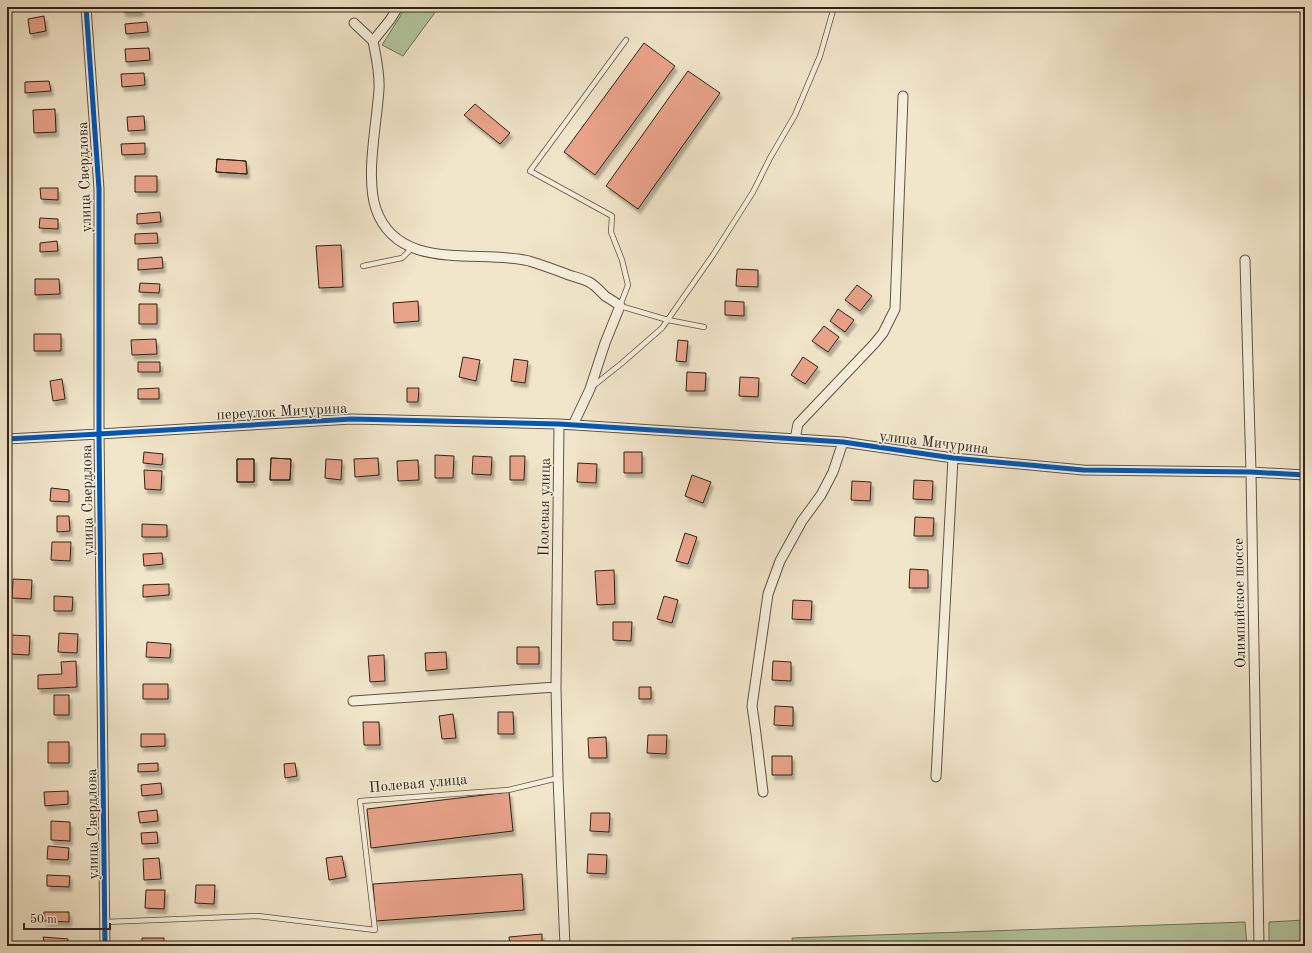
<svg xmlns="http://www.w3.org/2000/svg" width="1312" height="953" viewBox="0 0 1312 953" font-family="'Old Standard TT',serif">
	<defs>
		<filter id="shadow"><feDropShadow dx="2.5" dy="4.5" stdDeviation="1" flood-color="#0004"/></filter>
	</defs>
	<rect width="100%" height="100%" fill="#f1e6ca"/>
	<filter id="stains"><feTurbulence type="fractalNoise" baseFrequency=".005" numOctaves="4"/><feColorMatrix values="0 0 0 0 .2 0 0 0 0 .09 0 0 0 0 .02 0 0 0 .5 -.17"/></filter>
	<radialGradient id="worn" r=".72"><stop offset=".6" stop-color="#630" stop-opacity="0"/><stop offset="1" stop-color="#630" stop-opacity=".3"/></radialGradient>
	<path fill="#b3c69c" stroke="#717459" d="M406 7H439L403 56 382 45Z
		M1305 920V946H1269V922Z
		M1245 922 1247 946H793L792 938Z"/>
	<path fill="#e9a38a" stroke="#2f2216" filter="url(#shadow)" d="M123 7H141V12H123Z
		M44 16 46 31 30 34 28 19Z
		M147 22 148 32 126 34 125 24Z
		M644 43 675 66 595 175 564 152Z
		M149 48 150 60 126 62 125 49Z
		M688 71 720 93 638 209 606 186Z
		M144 73 145 85 122 87 121 74Z
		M49 81 51 91 25 93V82Z
		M475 104 510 133 500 144 464 115Z
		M55 109 56 132 34 133 33 110Z
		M144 116 145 130 128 131 127 117Z
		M145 143V154L122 155 121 144Z
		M217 159 246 161 247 174 216 172Z
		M217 159 246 161 247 174 216 172Z
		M135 176H157V192H135Z
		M40 188H58V200L41 199Z
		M160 212 161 222 137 224V214Z
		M40 218 58 219V229L39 228Z
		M157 233 158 243 135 244V234Z
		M57 241 58 251 40 252V243Z
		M341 245 343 287 319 288 316 246Z
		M162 257 163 268 138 270V259Z
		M737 269 758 270V287L736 286Z
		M35 279H59L60 294 35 295Z
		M140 283 160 284 159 293 139 292Z
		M857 285 872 296 860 311 845 300Z
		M418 301 419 321 394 323 393 303Z
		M725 301 744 302V316L725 315Z
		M139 304H157V324H139Z
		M838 309 854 320 845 332 830 321Z
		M824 326 839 337 828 352 812 341Z
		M34 334H61V351H34Z
		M156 339 157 354 132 355 131 340Z
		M678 340 688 341 686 362 676 361Z
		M463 357 480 360 476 381 459 377Z
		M803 357 818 367 805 384 791 375Z
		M514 359 528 361 525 383 511 381Z
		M138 362H160V372H138Z
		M687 372 706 373 705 391H686Z
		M740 377 759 378 758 397 739 396Z
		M62 379 65 399 53 401 50 381Z
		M159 388V399H138V389Z
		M407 388H419L418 402H407Z
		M144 452 163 454 162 465 143 463Z
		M624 452H642V473H624Z
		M435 455 454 456 453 478H435Z
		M473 456 492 457 491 475 472 474Z
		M510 456H525L524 480H510Z
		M271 458 291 459 290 480H270Z
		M271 458 291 459 290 480H270Z
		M378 458 379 475 355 477 354 459Z
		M237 459H254V482H237Z
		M237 459H254V482H237Z
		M326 459 342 460 341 480 325 478Z
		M418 460 419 480 398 481 397 461Z
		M578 463 597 464 596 483 577 482Z
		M144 470 162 471 161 490 145 489Z
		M692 475 711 482 703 503 685 496Z
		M914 480 933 481 932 500 913 499Z
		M852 481 871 482 870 501 851 500Z
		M51 488 69 490V502L50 501Z
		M57 516H69L70 531 57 532Z
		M915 517 934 518 933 536H914Z
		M142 524 167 525V537H142Z
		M685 533 697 537 688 564 676 561Z
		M52 542H71L70 561 51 560Z
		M162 553 163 564 144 566 143 554Z
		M910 569 928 570V588H909Z
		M614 570 615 604 597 605 595 571Z
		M13 579 32 580 31 599 12 598Z
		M169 584V595L143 597V585Z
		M54 596 73 597 72 611H54Z
		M664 596 678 600 672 623 657 619Z
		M793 600 812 601 811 620 792 619Z
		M613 622H632L631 641 613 640Z
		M59 633 78 634 77 653 58 652Z
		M11 635 30 636 29 655 10 654Z
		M147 642 171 644 170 658 146 657Z
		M517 647H539V664H517Z
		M446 652 447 669 426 671 425 653Z
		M384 655 385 681 370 682 368 656Z
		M76 661 77 687 38 689V675L62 674 61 662Z
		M773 661 791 662V681L772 680Z
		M143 684H168V699H143Z
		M639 687H651V699H639Z
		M54 695H69V715H54Z
		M775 706 793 707V726L774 725Z
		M498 712H513L514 734H498Z
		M453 714 456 738 442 739 439 716Z
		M363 722H379L380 745H364Z
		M141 734H165V746L141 747Z
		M648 735H667L666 754 647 753Z
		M606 737 607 758H589L588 738Z
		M48 742H69V763H48Z
		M772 756H792V775H772Z
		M158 763V771L138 772V764Z
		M295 763 297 776 285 778 284 764Z
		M161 783 162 794 142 796 141 785Z
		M68 791V804L45 806 44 792Z
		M509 792 513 831 371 848 367 809Z
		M157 810 158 821 140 823 138 812Z
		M591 813H610L609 832 590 831Z
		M51 821 70 822V841L51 840Z
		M157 832 158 843 142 844 141 833Z
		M48 846 69 848 68 860 47 859Z
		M588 854 607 855 606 874 587 873Z
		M342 856 346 877 329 880 326 858Z
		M159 858 161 879 144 880 143 859Z
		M522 874 524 910 376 921 373 884Z
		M47 875 70 876 69 887 47 886Z
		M196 885H215L214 904 195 903Z
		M146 890H165L164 909 145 908Z
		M44 912H69V922L44 921Z
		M542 934V946H510L509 937Z
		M43 937 68 939 67 946H45Z
		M142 938H164V946H142Z"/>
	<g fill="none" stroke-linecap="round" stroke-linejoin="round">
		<defs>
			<path id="lane" d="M626 40 530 171 612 216 611 232 622 260 628 285 620 306 668 320 704 327
				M363 266 402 258 412 248
				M592 387 622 363 662 328 713 255 753 192 770 158 795 115 820 56 834 7
				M105 922 258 916 375 930 360 801 508 790 558 778"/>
			<path id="street" d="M86 7 99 189V434L105 946
				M398 7 390 20 373 41C376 57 380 73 379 89 377 123 365 177 376 209 398 273 479 249 529 261 542 265 556 270 569 275 575 277 583 279 589 282 595 285 600 291 605 296 610 299 615 302 620 306L605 343 590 389 573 425
				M354 23 373 41
				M1245 260 1251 472 1259 946
				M559 424 556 687 558 778 565 946
				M7 439 99 434 352 419 559 424 843 442 953 458 1083 470 1251 472 1305 475
				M795 439 798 424 874 344 883 333 895 309 903 96
				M353 701 556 687
				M936 777 953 458
				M763 792 756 734 752 706 768 594 780 561 802 521 821 495 833 472 843 442"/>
		</defs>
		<use href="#lane" stroke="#605343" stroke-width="6"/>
		<use href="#street" stroke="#605343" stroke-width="11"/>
		<use href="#lane" stroke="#f6efdd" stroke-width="4.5"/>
		<use href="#street" stroke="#f6efdd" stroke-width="9"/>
		<defs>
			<path id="cycleway" d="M86 7 99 189V434L105 946
				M7 439 99 434 352 419 559 424 843 442 953 458 1083 470 1251 472 1305 475"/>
		</defs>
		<use href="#cycleway" stroke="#f6efdd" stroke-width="8"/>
		<use href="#cycleway" stroke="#0057b8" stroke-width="5"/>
	</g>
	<g text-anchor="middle" stroke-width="3" stroke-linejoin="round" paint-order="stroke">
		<g font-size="15" fill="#2f2216" stroke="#f6efdd">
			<text transform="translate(84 177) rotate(-92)" y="5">улица Свердлова</text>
			<text transform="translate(282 411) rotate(-3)" y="5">переулок Мичурина</text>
			<text transform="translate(934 442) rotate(7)" y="5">улица Мичурина</text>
			<text transform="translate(87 500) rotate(-91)" y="5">улица Свердлова</text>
			<text transform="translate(544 507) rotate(-89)" y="5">Полевая улица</text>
			<text transform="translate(1239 603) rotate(-91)" y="5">Олимпийское шоссе</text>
			<text transform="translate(418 783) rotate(-5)" y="5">Полевая улица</text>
			<text transform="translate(92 824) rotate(-91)" y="5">улица Свердлова</text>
		</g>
	</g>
	<rect width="1312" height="953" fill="none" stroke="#f1e6ca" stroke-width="24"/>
	<rect x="8" y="8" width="1296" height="937" fill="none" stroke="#2f2216" stroke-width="2"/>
	<rect x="12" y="12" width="1288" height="929" fill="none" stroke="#2f2216"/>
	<path d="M24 923v6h86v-6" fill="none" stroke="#2f2216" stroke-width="2"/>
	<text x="30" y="923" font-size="12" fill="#2f2216" stroke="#f6efdd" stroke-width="3" paint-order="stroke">50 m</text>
	<rect width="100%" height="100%" filter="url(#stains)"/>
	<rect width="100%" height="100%" fill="url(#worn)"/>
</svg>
